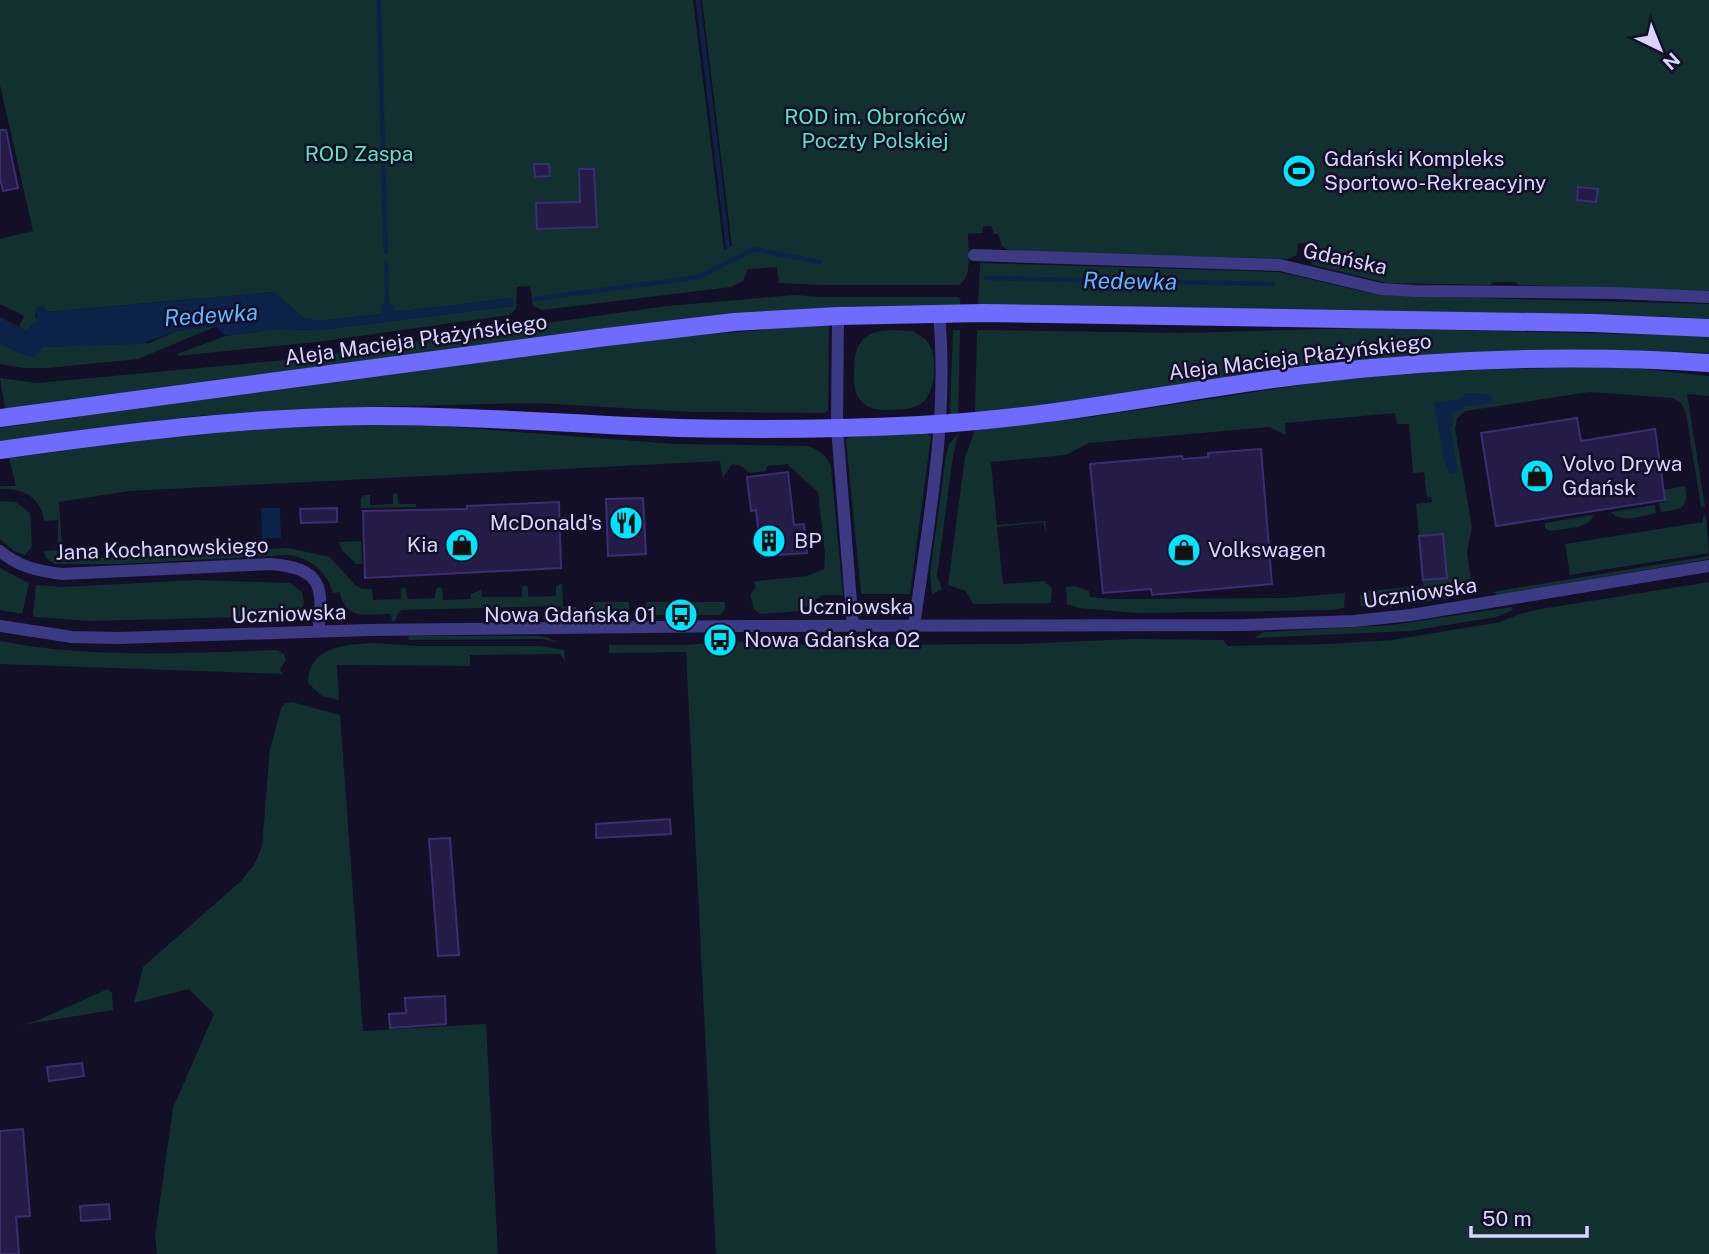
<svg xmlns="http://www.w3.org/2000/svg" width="1709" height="1254" viewBox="0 0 1709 1254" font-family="'Public Sans',sans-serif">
	<rect width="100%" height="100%" fill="#130f26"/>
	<path fill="#12302f" d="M0 0H693L724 250 732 246 702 0H1709V291L1519 285 1514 282H1493L1490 285 1387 283 1313 265 1308 259 1306 243 1298 244 1297 255 1288 259 1012 252 1002 246 998 234H994L991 226H983L982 233 968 234C968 248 973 277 959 285H821L779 283 777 267 748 269 743 281 731 287 542 310 533 306 530 286 517 287 516 309 509 315 317 342 177 356 179 353 226 336 275 329 320 330 513 306V298L395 312 391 304 382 305V314L319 321 304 318 274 292 46 312 43 306 35 314 37 320 26 331 19 327 24 316 0 304V239L33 231 0 85Z
		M980 263 1279 272 1370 293 1397 296 1709 304V319L1648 316 978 305Z
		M795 295 821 297H959L961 305 856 306 705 316 5 410 0 378 37 383 285 360 667 306Z
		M829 325 828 410 825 413 692 412 536 403 321 408 195 416 0 441V428L84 416 670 337Z
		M217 326 138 359 48 368H23L0 364V343L22 354 42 347 149 343 177 331Z
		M1361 328 1709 336V353L1633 350 1502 351 975 413 977 330 1183 333Z
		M953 330H960L958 414 950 415Z
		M912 331C919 334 925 338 929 344 938 359 936 393 921 404 912 410 900 409 890 410 879 410 869 410 861 401 853 392 854 381 854 371 854 329 877 329 912 331Z
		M1588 367 1635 368 1709 376V396L1687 394 1705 506 1701 507 1686 413 1681 403 1673 398 1589 392 1465 411 1457 419 1455 429 1472 527 1467 552 1471 581 1466 582V592L1462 596C1429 601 1395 608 1361 606L1360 595 1368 591 1423 586V580L1447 578 1443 534 1419 536 1416 504 1432 502 1431 497H1427L1424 472 1413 473 1409 424H1397L1395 413 1285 423 1286 435 1269 427 1089 443 1066 455 991 462 997 525 1045 521 1047 534 1043 522 997 527 1003 584 1044 581 1052 588 1051 603 973 604 966 591 948 585 965 457 975 430 1091 417 1333 380 1449 371Z
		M358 424 440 426 675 444 807 446C819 450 827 455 831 467L843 595H822L801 611 760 614 754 609 750 595 756 587 754 583 756 581 807 576 824 569 825 554 818 492 787 464 767 466 766 471 750 473 741 466 732 464 723 478 720 461 129 491 59 502 63 560 289 548 330 557 355 585 362 589H372L373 600 401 599V589L405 587 408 599 435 598 436 589 439 587 442 588 443 600 471 599V594L481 590 482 597H522V587L525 585 528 587V597L556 596V586L562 584 563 607H577L575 617 571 621 566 619 561 607 557 606 402 610 398 613 395 621H392L391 614C368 614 345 621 340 592L333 593C326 571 311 558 288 555L121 564H55L46 558 44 551 58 550V520L44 521C40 496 24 489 0 489V486H16L9 458 208 432Z
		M926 433 931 436 910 594H861L846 440 849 437Z
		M958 434 953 456 937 576 942 589 932 594 930 573 946 456 949 444Z
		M1685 486C1689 510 1682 509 1661 512L1659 503 1665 502 1663 490Z
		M397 493 399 504H416V507L361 508V498L364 495H370V505L393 504V494Z
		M0 501 16 502 30 513 32 546 25 555 14 551 0 539Z
		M1655 505 1656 513C1642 516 1621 524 1611 512Z
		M1594 515C1588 530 1564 528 1550 531L1545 528V523Z
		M1703 517H1706L1709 553 1570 575 1565 544 1703 522Z
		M361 541 362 564H356L342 550 339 542Z
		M1709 556V559L1497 595 1492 592Z
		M0 568 29 583 22 614 0 610Z
		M196 580 290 583 302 592 304 604 299 613 289 616 90 621 35 617 33 614 36 585 63 587Z
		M1709 582V1254H716L686 652 609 653V645H686L731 641 792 645 1019 644 1132 639 1223 640 1228 646 1328 644 1392 640 1500 622 1520 614 1541 609Z
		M1075 586 1089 591 1090 597 1113 599 1284 598 1345 593 1344 608 1332 610 1137 613 1078 608 1067 604 1066 587Z
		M593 602H629V614L623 620 600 621 593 610Z
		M646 602H725V609L720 615H650L646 612Z
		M865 604H907C894 618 877 619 865 604Z
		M1511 607 1513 610 1496 617 1410 631 1254 638 1264 632 1392 625Z
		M409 636H537L546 637 559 643 543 639 408 640Z
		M0 641C92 659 184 653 277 650L284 654 286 660 280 669 283 674 0 664Z
		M376 643 418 646H540L564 650 565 661 560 654 470 655V666L337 665 339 700 322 696 308 683C308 646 347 644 376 643Z
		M292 702 340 715 363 1031 486 1024 498 1254H157L155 1236 173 1108 214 1014 189 989 134 1003 143 967 240 882 254 865 262 846 270 749 281 708 285 703Z
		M108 989 112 993 113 1010 21 1025 36 1021Z"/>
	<path fill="#0c2248" d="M274 292 304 318 319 321 381 314 382 305 391 304 395 312 513 298 514 306 320 330 275 329 226 336 217 327 177 331 141 344 42 347 35 357 22 354 0 343V317L26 331 37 320 36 306H43L47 312Z
		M1465 393H1482L1491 396 1492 403 1463 407 1453 414 1451 430 1458 473 1450 474 1444 459 1434 403C1442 401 1458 401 1463 398Z
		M261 508H280L281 538 262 539Z"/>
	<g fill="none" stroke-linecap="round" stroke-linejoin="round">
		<path stroke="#0c2248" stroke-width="4.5" d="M698 0 728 247
			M379 2 383 148
			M383 159 386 252
			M386 262 387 310
			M986 278 1273 284
			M534 299 699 277 754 249 820 262"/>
	</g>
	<path fill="#241b47" stroke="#3b2d73" stroke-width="2" d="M0 130H6L18 188 3 191 0 178Z
		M534 164H549L550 176 535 177Z
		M579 169H594L597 227 537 229 536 203 580 202Z
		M1578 187 1598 189 1596 202 1577 200Z
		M1577 418 1581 441 1655 429 1665 500 1496 526 1481 433Z
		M1261 449 1272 584 1152 595 1151 589 1103 593 1090 464 1182 456 1183 459 1208 457V453Z
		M788 472 794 525 804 524 807 553 761 556 756 510 751 511 747 477Z
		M643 498 646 554 608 556 606 499Z
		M559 502 561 568 365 578 363 511 467 509V506Z
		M337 508V522L301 523 300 509Z
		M1443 534 1447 578 1423 580 1419 536Z
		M670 819 671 834 596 838V824Z
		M450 838 459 955 438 956 429 839Z
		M445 996 446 1024 390 1028 389 1014 406 1013 405 998Z
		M82 1063 84 1076 49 1081 47 1067Z
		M23 1129 30 1216 16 1217 19 1254H0V1131Z
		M109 1204 110 1219 81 1221 80 1206Z"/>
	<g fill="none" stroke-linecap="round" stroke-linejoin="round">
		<path stroke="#3d3a85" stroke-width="12" d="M974 255 1280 265 1381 289 1416 291 1615 293 1709 297
			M838 316 837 428 853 627
			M0 551C19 567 38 571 62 574L270 564C322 568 324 586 318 632
			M0 626 72 637 118 638 367 630 741 626 1246 625 1354 621 1411 615 1709 566
			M914 627C928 523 949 419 939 314"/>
		<path stroke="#6f6bff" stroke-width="18" d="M0 418 598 338 734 322 838 316 983 313 1593 323 1709 328
			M0 450C122 433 245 417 369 416 472 415 575 425 679 428 759 430 840 429 920 425 1047 419 1171 392 1296 376 1433 359 1572 354 1709 363"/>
	</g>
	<defs>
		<symbol id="stadium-disc" viewBox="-11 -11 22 22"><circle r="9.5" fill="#00e5ff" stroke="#130f26"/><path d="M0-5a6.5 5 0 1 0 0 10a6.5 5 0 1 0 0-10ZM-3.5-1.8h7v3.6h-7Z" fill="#111"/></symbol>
		<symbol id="shop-disc" viewBox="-11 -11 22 22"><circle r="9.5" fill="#00e5ff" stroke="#130f26"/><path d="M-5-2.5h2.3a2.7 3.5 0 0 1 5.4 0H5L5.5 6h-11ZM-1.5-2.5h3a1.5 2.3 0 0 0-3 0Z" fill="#111"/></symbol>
		<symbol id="restaurant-disc" viewBox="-11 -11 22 22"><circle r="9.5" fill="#00e5ff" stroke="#130f26"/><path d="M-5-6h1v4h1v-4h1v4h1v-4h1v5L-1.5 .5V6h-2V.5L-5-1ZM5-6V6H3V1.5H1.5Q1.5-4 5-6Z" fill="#111"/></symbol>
		<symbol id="building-disc" viewBox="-11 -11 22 22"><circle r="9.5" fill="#00e5ff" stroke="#130f26"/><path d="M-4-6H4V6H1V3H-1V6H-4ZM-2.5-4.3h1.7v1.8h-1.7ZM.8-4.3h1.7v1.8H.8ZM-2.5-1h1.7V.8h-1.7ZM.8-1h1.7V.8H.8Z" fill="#111"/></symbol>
		<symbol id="bus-disc" viewBox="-11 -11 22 22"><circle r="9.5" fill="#00e5ff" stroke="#130f26"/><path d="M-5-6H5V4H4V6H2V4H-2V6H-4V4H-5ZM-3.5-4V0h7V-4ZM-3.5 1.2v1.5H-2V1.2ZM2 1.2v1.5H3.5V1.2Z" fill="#111"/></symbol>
	</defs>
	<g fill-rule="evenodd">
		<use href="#stadium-disc" x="1280" y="152" width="38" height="38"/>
		<use href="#shop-disc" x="1518" y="457" width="38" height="38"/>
		<use href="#restaurant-disc" x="607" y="504" width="38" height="38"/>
		<use href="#building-disc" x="750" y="522" width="38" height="38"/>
		<use href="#shop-disc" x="443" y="526" width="38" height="38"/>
		<use href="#shop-disc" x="1165" y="531" width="38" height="38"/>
		<use href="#bus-disc" x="662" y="596" width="38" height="38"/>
		<use href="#bus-disc" x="701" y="621" width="38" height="38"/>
	</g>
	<g text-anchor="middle" stroke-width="5" stroke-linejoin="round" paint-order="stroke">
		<g font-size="21" fill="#5fe0c0" stroke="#130f26">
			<text x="875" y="124">ROD im. Obrońców<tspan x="875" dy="24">Poczty Polskiej</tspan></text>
			<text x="359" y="161">ROD Zaspa</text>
		</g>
		<g font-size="21" fill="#d9d4ff" stroke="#130f26" text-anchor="start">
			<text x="1324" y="166">Gdański Kompleks<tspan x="1324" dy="24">Sportowo-Rekreacyjny</tspan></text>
			<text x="1562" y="471">Volvo Drywa<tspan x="1562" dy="24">Gdańsk</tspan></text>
			<text x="602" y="530" text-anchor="end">McDonald's</text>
			<text x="794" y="548">BP</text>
			<text x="438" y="552" text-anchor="end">Kia</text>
			<text x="1208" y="557">Volkswagen</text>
			<text x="656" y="622" text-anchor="end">Nowa Gdańska 01</text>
			<text x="744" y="647">Nowa Gdańska 02</text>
		</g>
		<g font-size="21" fill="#d9d4ff" stroke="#130f26">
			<text transform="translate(1345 259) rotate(12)" y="7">Gdańska</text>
			<text transform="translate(416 340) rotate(-8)" y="7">Aleja Macieja Płażyńskiego</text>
			<text transform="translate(1300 357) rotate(-7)" y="7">Aleja Macieja Płażyńskiego</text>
			<text transform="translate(162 549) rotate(-2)" y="7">Jana Kochanowskiego</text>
			<text transform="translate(1420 593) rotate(-8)" y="7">Uczniowska</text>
			<text x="856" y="614">Uczniowska</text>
			<text transform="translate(289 614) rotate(-2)" y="7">Uczniowska</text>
		</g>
		<g font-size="23" font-style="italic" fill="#62b6ff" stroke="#130f26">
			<text transform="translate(1130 281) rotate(1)" y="8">Redewka</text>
			<text transform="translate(211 315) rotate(-4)" y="8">Redewka</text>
		</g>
	</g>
	<g transform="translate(1660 49) rotate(137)" stroke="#130f26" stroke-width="5" paint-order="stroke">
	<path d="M0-5L12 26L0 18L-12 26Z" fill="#d9d4ff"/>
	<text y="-10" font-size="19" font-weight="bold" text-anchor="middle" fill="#d9d4ff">N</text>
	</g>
	<path d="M1471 1226v10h116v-10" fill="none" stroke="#d9d4ff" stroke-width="3.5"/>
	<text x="1482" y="1226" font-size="21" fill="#d9d4ff" stroke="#130f26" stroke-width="5" paint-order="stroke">50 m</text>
</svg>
